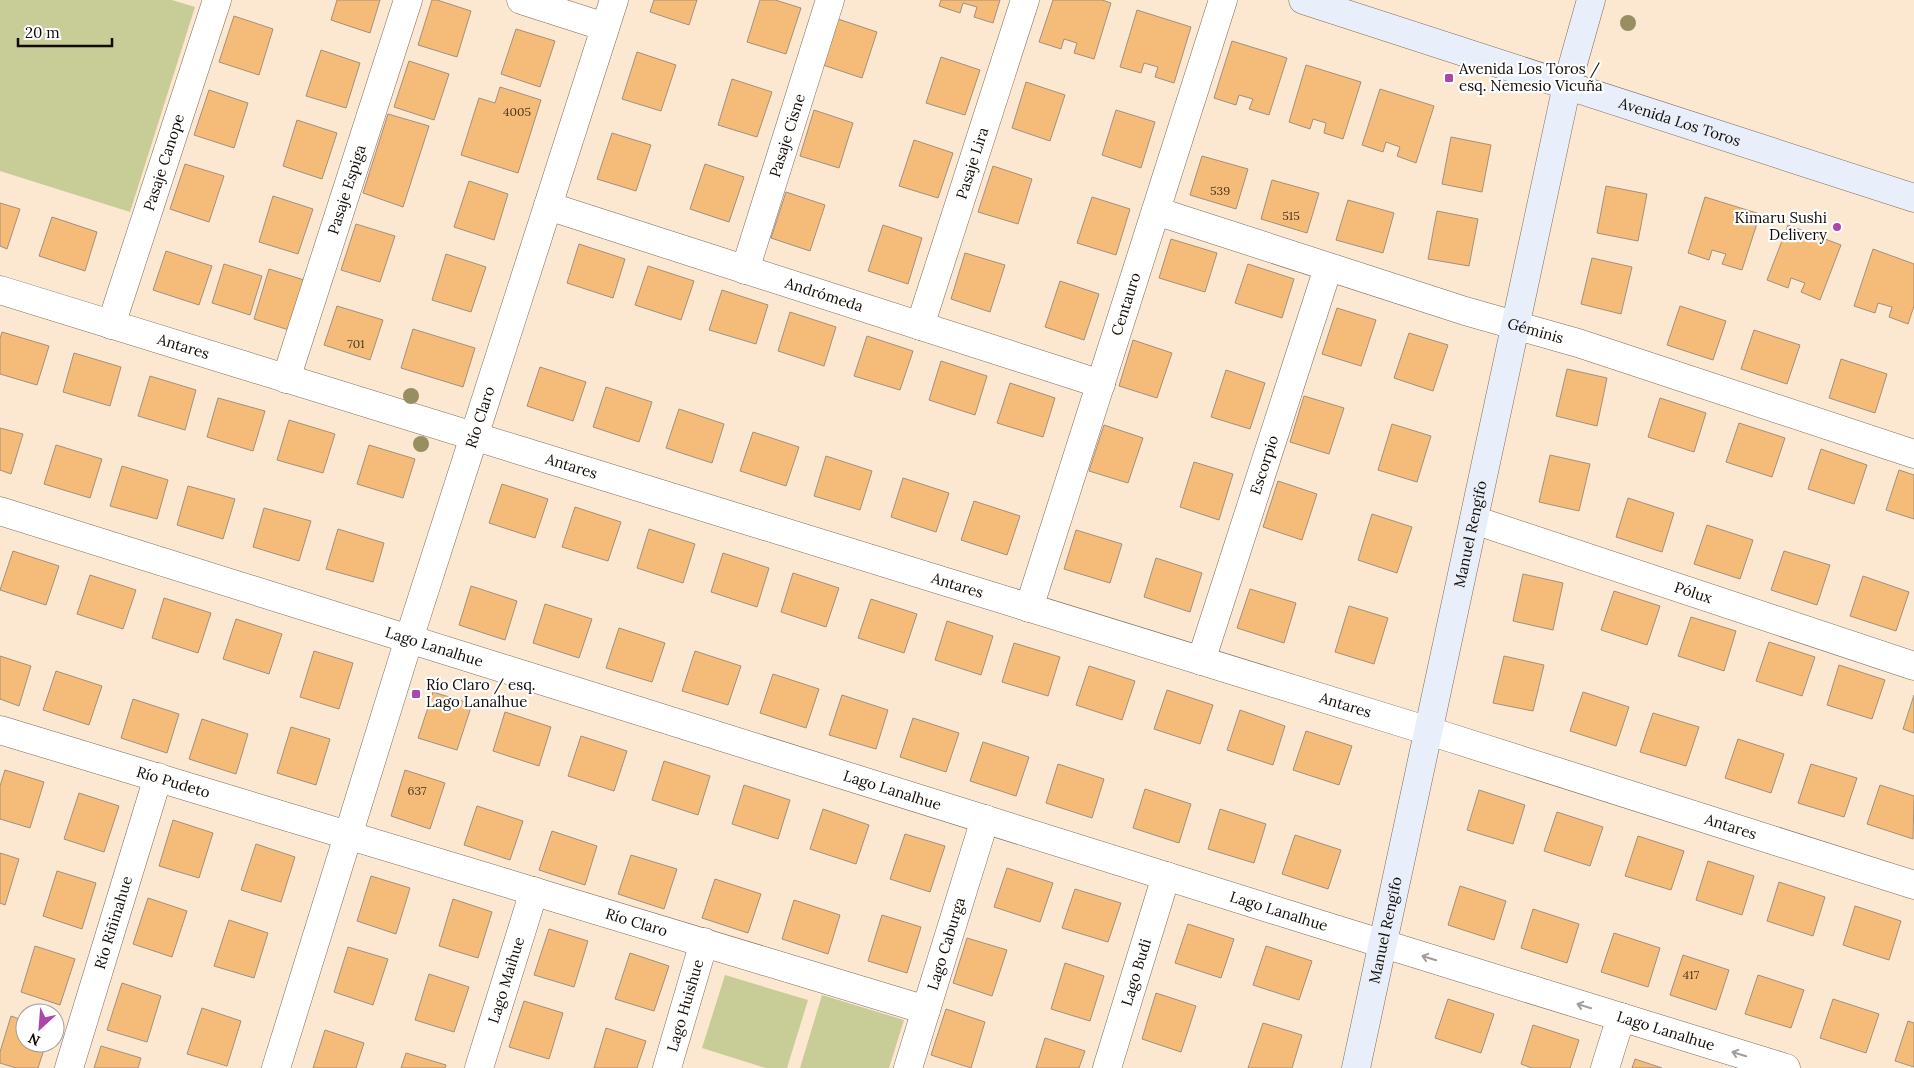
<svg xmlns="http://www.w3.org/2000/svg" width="1914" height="1068" viewBox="0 0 1914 1068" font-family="Lora,serif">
	<rect width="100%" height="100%" fill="#fce7d1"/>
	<path fill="#c8cd98" d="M0 0H172L195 7 130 212 0 171Z
		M725 975 808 1000 787 1068H766L702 1048Z
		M822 995 904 1020 889 1068H800Z"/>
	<path fill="#f5bc79" stroke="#a3907c" d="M337 0H380L370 33 331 20Z
		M432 0H437L471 11 457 57 418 45Z
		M654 0H697L689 25 650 12Z
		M760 0H775L801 8 786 54 747 42Z
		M941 0H1000L993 23 974 17 977 7 963 3 960 13 939 6Z
		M1053 0H1102L1111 3 1094 59 1074 53 1077 43 1064 39 1061 49 1039 42Z
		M1137 10 1191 27 1174 83 1155 77 1158 67 1144 63 1141 73 1120 67Z
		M234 16 273 29 259 75 219 62Z
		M838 19 877 32 862 78 823 65Z
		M516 29 555 41 540 87 501 74Z
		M1232 41 1287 58 1269 115 1249 109 1253 99 1239 95 1236 105 1214 98Z
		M321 50 360 63 346 108 306 96Z
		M637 52 676 65 661 111 622 99Z
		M941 57 980 70 965 115 926 103Z
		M409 61 449 74 434 120 394 107Z
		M1306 65 1361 82 1343 139 1324 133 1326 123 1313 119 1310 129 1289 122Z
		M732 79 772 92 757 137 718 125Z
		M1026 82 1065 95 1050 141 1012 128Z
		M500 87 541 100 518 173 461 155 479 98 495 103Z
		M1380 89 1434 106 1416 163 1397 156 1400 147 1386 142 1383 152 1362 145Z
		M209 90 248 103 234 148 194 135Z
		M814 110 853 123 839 168 800 156Z
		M1116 110 1155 122 1141 168 1102 155Z
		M388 114 429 126 403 207 363 193Z
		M297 120 337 133 322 179 283 166Z
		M612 133 651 145 636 191 597 179Z
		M1451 137 1491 145 1482 192 1442 184Z
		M914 140 953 153 938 198 899 186Z
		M1202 156 1248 169 1236 209 1190 195Z
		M185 164 224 176 209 222 170 209Z
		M705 164 744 177 729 222 690 209Z
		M993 166 1032 179 1018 224 978 212Z
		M1272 180 1319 193 1307 233 1261 219Z
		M469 181 508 194 494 240 454 227Z
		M1606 186 1647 194 1638 241 1597 233Z
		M786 192 825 205 810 251 771 238Z
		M273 196 313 209 298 254 259 242Z
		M1092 197 1130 209 1116 255 1077 243Z
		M1705 197 1760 214 1742 270 1722 264 1726 254 1712 250 1709 260 1688 253Z
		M1348 200 1394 213 1383 253 1336 240Z
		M0 203 20 209 7 249 0 246Z
		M1437 211 1478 219 1469 266 1428 259Z
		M52 217 97 232 85 271 39 256Z
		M356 224 395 236 380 282 341 270Z
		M883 225 922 238 908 284 868 271Z
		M1788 225 1841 245 1820 300 1801 292 1805 283 1791 278 1788 288 1767 280Z
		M1171 239 1217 253 1205 292 1159 278Z
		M579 244 625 259 613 298 567 283Z
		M1873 249 1914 264V306L1908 324 1889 317 1892 307 1878 303 1875 313 1854 306Z
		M166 251 212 266 199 305 153 290Z
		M965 253 1005 265 990 312 951 299Z
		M446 254 486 267 471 312 432 300Z
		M1592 258 1632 267 1621 314 1581 304Z
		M224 264 262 276 250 315 212 303Z
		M1248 264 1294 279 1282 318 1235 303Z
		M648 266 694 281 681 320 635 305Z
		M269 269 304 280 289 330 254 319Z
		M1060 281 1099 294 1084 340 1045 327Z
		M722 290 768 305 756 344 709 330Z
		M337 306 383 320 370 360 324 345Z
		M1680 306 1726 321 1713 360 1667 345Z
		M1337 308 1376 320 1361 366 1322 354Z
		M790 312 836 327 824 366 778 351Z
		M413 329 475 348 463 387 401 368Z
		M1754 330 1800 345 1787 384 1741 369Z
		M2 332 49 346 37 385 0 374V339Z
		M1409 333 1448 345 1433 391 1394 378Z
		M867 336 913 351 900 390 854 376Z
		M1133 340 1172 353 1157 398 1119 386Z
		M74 353 121 367 110 406 63 392Z
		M1841 359 1887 374 1875 413 1829 398Z
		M941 361 987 376 975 415 929 400Z
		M540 367 586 382 573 421 527 406Z
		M1567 369 1607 378 1597 426 1556 416Z
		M1226 370 1265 383 1250 429 1211 417Z
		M150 376 196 390 185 430 138 416Z
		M1010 383 1055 398 1043 437 997 423Z
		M606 387 652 402 639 442 593 427Z
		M1304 396 1344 408 1329 454 1290 442Z
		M218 398 265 411 253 451 207 437Z
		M1660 398 1706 413 1694 452 1648 437Z
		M679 409 724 424 712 463 666 448Z
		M289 420 335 434 323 473 277 460Z
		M1739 423 1785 438 1772 477 1726 462Z
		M1392 424 1431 436 1417 482 1378 470Z
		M1104 425 1143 438 1128 483 1089 471Z
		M0 428 23 434 11 474 0 470Z
		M753 432 799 447 786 486 740 471Z
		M56 445 102 459 90 498 44 484Z
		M369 445 415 459 403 498 357 484Z
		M1821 449 1867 465 1854 504 1808 489Z
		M1550 455 1590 464 1579 511 1539 502Z
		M826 456 872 471 860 510 814 496Z
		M1194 462 1233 474 1219 520 1180 507Z
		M122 466 168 480 157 519 110 506Z
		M1899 470 1914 475V519L1886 510Z
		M903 478 949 493 936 532 891 517Z
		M1278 481 1317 494 1302 540 1263 527Z
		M502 484 548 499 535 538 489 523Z
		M188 486 235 499 223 539 177 525Z
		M1628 498 1674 513 1662 552 1616 537Z
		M974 501 1020 516 1007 555 961 540Z
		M575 507 621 522 608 561 562 547Z
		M264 508 311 521 299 561 253 547Z
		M1372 514 1412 527 1397 573 1358 560Z
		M1707 525 1753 540 1740 579 1694 564Z
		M338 529 384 543 373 582 326 569Z
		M649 529 695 544 683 583 637 568Z
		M1076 530 1122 544 1110 583 1064 569Z
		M13 551 59 566 46 605 0 590Z
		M1784 551 1830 565 1817 605 1771 590Z
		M723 553 769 568 757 607 711 592Z
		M1156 558 1202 573 1190 612 1144 597Z
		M793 573 839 588 826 627 781 612Z
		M1523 574 1563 583 1553 630 1513 621Z
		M90 575 136 590 123 629 77 614Z
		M1863 576 1909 592 1896 631 1850 616Z
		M471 586 517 601 505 640 459 625Z
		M1250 589 1296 603 1284 643 1237 628Z
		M1614 591 1660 606 1647 645 1601 630Z
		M164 598 211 613 198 653 152 638Z
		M871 599 917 614 904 653 858 638Z
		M545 604 592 619 579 658 533 643Z
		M1349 606 1388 618 1374 664 1335 652Z
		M1691 617 1736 631 1724 671 1678 656Z
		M236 619 282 634 269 674 223 659Z
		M947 621 993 636 981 675 935 660Z
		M619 628 665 643 652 682 606 668Z
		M1769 642 1815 657 1802 696 1756 681Z
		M1014 643 1060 657 1048 696 1002 682Z
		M314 651 353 663 339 709 300 697Z
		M695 651 741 666 728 705 682 691Z
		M0 656 31 666 19 706 0 699Z
		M1504 656 1544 665 1533 711 1493 703Z
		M1839 665 1885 680 1872 719 1827 705Z
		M1089 666 1135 681 1122 720 1076 705Z
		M56 671 102 686 89 725 43 710Z
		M773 674 819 689 806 728 760 713Z
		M1167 690 1213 705 1200 744 1154 729Z
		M433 692 472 704 457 750 418 738Z
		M1583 692 1629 707 1616 746 1570 731Z
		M842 695 888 710 876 749 829 735Z
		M1914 695V733L1903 729Z
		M133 699 179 714 167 753 121 738Z
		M1240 710 1285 726 1273 765 1227 750Z
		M505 712 551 727 539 766 493 751Z
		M1653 713 1699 727 1686 766 1640 752Z
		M913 718 959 733 946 772 900 757Z
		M202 719 248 734 236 774 189 759Z
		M291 727 330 739 316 785 277 773Z
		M1306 731 1352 746 1339 785 1293 770Z
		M581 736 627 751 614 791 568 776Z
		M1738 739 1784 754 1771 793 1725 778Z
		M983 742 1029 757 1016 796 970 781Z
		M664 761 710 776 698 815 652 800Z
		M1058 764 1104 779 1092 818 1046 803Z
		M1811 764 1857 778 1844 817 1798 803Z
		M5 770 44 782 30 828 0 819V786Z
		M405 770 445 783 430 829 391 816Z
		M744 785 790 800 778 839 732 824Z
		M1880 785 1914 796 1913 839 1867 824Z
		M1145 789 1191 804 1179 843 1133 828Z
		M1479 790 1525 805 1513 844 1467 830Z
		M79 793 119 806 104 852 64 839Z
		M477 806 523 821 510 860 464 845Z
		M823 809 869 825 856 864 810 849Z
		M1220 809 1266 824 1254 863 1208 849Z
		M1557 812 1603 827 1590 866 1544 851Z
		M173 820 213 833 199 878 159 866Z
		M552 831 597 846 585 885 539 870Z
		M905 834 945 846 930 892 890 879Z
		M1295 835 1341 850 1328 889 1282 874Z
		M1638 836 1684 851 1671 890 1625 876Z
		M256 844 295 857 281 902 241 890Z
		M0 853 19 859 5 905 0 903Z
		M631 855 677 869 664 909 618 894Z
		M1708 861 1754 876 1742 915 1696 900Z
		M1007 868 1053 883 1040 922 994 907Z
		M57 871 96 883 82 929 43 916Z
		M371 876 410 888 396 934 357 921Z
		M715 879 761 894 748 933 702 918Z
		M1779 882 1825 897 1813 936 1767 921Z
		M1460 886 1506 901 1494 940 1448 925Z
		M1075 889 1121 903 1108 942 1062 928Z
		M148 898 187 911 172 957 133 944Z
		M453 899 492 912 478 958 439 946Z
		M794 900 840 915 828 954 782 939Z
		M1855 906 1901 921 1889 960 1843 945Z
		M1533 909 1579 924 1567 963 1521 948Z
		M882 915 921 927 907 973 868 961Z
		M229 920 268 933 254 978 214 966Z
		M1188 924 1234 939 1221 978 1175 963Z
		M549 929 588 941 574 987 534 975Z
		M1614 933 1660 948 1648 987 1601 972Z
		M967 938 1007 950 992 996 953 983Z
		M35 946 75 959 60 1005 21 992Z
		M1266 946 1312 961 1299 1000 1253 985Z
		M348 947 388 959 373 1005 334 992Z
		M630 953 669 966 654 1011 615 999Z
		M1683 955 1729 970 1716 1010 1670 995Z
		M1065 963 1104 976 1090 1021 1051 1009Z
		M429 974 469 987 454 1032 415 1020Z
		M1758 975 1804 990 1791 1028 1745 1014Z
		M122 983 161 996 147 1042 107 1030Z
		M1156 993 1196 1006 1181 1052 1142 1039Z
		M1448 999 1494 1014 1481 1053 1435 1038Z
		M1833 999 1879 1014 1866 1053 1820 1038Z
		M524 1001 563 1013 549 1059 509 1047Z
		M202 1008 241 1021 227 1066 187 1054Z
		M946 1009 985 1022 971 1068 931 1055Z
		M11 1016 25 1021V1043H46L38 1068H16L0 1063V1052Z
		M1908 1021 1914 1023V1067L1895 1061Z
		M1263 1023 1302 1035 1292 1068H1248Z
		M1533 1025 1579 1040 1570 1068H1532L1521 1064Z
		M606 1028 646 1041 637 1068H594Z
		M325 1030 364 1043 356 1068H313Z
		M1045 1038 1085 1051 1079 1068H1036Z
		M101 1046 141 1058 138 1068H94Z
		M406 1053 446 1065 445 1068H401Z
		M1635 1059 1662 1068H1632Z"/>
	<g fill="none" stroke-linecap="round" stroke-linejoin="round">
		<defs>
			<g id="street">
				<path d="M521 0 605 27"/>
				<path id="s1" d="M548 206 1101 384"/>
				<path id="s2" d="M1156 211 1465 311 1578 343 1914 454"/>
				<path id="s3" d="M745 270 830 0"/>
				<path id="s4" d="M0 290 1429 731 1914 885"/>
				<path id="s5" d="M111 325 217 0"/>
				<path id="s6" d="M920 326 1025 0"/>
				<path id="s7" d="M286 379 408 0"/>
				<path id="s8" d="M0 511 1332 928 1786 1068"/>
				<path id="s9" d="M1474 520 1914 666"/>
				<path id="s10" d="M1029 608 1223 0"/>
				<path id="s11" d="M1201 661 1328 268"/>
				<path id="s12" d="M0 730 926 1010"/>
				<path id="s13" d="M69 1068 158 777"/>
				<path id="s14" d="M276 1068 409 639 614 0"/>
				<path id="s15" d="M479 1068 534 891"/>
				<path id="s16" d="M667 1068 704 942"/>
				<path id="s17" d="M908 1068 985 819"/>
				<path id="s18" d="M1107 1068 1166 876"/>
				<path d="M1605 1068 1621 1017"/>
			</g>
			<g id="secondary">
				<path id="s19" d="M1303 0 1914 198"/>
				<path id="s20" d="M1356 1068 1567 85 1591 0"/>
			</g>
		</defs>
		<use href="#street" stroke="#7c6b57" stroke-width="29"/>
		<use href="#secondary" stroke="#7c6b57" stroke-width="29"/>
		<use href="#street" stroke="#fff" stroke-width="28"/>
		<use href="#secondary" stroke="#e9effa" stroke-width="28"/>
	</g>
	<g fill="#978f60">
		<circle cx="1628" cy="23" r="8"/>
		<circle cx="411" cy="396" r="8"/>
		<circle cx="421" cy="444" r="8"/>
	</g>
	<defs><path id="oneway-shaft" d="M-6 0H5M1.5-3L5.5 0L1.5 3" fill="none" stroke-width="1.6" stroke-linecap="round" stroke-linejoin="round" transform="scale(1.25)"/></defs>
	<g stroke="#a09d9b">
		<use href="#oneway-shaft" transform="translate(1429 958) rotate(-163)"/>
		<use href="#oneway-shaft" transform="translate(1584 1006) rotate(-163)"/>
		<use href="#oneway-shaft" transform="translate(1739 1054) rotate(-163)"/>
	</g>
	<g fill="#ac46aa" stroke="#fff" stroke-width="2">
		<rect x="1444" y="73" width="10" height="10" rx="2.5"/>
		<circle cx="1837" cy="227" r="5"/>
		<rect x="411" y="689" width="10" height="10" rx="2.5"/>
	</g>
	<g text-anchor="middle" stroke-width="4.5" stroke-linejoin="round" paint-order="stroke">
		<g font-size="12" fill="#4a3722">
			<text x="517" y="116">4005</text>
			<text x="1220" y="195">539</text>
			<text x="1291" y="220">515</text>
			<text x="356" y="348">701</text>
			<text x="417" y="795">637</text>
			<text x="1691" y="979">417</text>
		</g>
		<g font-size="15" fill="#110b05" stroke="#fff" text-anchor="start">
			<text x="1459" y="74">Avenida Los Toros /<tspan x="1459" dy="17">esq. Nemesio Vicuña</tspan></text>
			<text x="1827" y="223" text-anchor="end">Kimaru Sushi<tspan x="1827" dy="17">Delivery</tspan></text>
			<text x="426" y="690">Río Claro / esq.<tspan x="426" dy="17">Lago Lanalhue</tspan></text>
		</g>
		<g font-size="15" fill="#110b05" stroke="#fff">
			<text dy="5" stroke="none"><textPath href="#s19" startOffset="396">Avenida Los Toros</textPath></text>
			<text dy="5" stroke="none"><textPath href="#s3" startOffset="141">Pasaje Cisne</textPath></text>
			<text dy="5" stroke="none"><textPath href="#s5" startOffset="171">Pasaje Canope</textPath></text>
			<text dy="5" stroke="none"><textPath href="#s6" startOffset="171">Pasaje Lira</textPath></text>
			<text dy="5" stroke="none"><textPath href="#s7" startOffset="199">Pasaje Espiga</textPath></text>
			<text dy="5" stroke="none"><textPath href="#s1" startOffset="290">Andrómeda</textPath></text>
			<text dy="5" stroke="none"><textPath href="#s10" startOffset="319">Centauro</textPath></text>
			<text dy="5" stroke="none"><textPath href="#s2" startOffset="398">Géminis</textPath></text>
			<text dy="5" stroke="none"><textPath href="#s4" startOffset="192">Antares</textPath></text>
			<text dy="5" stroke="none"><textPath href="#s14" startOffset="682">Río Claro</textPath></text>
			<text dy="5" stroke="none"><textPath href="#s11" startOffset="206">Escorpio</textPath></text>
			<text dy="5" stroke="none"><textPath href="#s4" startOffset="598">Antares</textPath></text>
			<text dy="5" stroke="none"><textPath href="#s20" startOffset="546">Manuel Rengifo</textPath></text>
			<text dy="5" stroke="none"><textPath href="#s4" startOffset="1002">Antares</textPath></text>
			<text dy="5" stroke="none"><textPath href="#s9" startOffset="231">Pólux</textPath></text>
			<text dy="5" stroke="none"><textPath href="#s8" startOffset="455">Lago Lanalhue</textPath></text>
			<text dy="5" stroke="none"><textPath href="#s4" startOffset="1408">Antares</textPath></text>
			<text dy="5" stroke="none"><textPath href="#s12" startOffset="181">Río Pudeto</textPath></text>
			<text dy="5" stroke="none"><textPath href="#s8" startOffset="935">Lago Lanalhue</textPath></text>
			<text dy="5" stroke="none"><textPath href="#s4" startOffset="1812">Antares</textPath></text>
			<text dy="5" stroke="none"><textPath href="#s8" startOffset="1340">Lago Lanalhue</textPath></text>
			<text dy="5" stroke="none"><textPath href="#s12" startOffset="665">Río Claro</textPath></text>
			<text dy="5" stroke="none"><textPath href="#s13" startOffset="152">Río Riñinahue</textPath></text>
			<text dy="5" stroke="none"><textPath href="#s20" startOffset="141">Manuel Rengifo</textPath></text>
			<text dy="5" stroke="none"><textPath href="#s17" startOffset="130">Lago Caburga</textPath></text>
			<text dy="5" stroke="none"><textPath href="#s18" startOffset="100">Lago Budi</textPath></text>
			<text dy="5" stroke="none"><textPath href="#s15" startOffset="92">Lago Maihue</textPath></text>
			<text dy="5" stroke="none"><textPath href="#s16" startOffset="65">Lago Huishue</textPath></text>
			<text dy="5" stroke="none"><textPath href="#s8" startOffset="1745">Lago Lanalhue</textPath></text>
		</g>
	</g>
	<g transform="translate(40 1028) rotate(206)"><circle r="24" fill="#ffffff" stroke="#a09d9b"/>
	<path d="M0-4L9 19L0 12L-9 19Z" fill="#ac46aa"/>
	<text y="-8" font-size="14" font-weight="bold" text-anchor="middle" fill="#110b05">N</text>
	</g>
	<path d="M18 38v8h94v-8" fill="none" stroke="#110b05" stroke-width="2.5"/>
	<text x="25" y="38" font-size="15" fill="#110b05" stroke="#ffffff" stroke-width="4" paint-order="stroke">20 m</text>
</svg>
